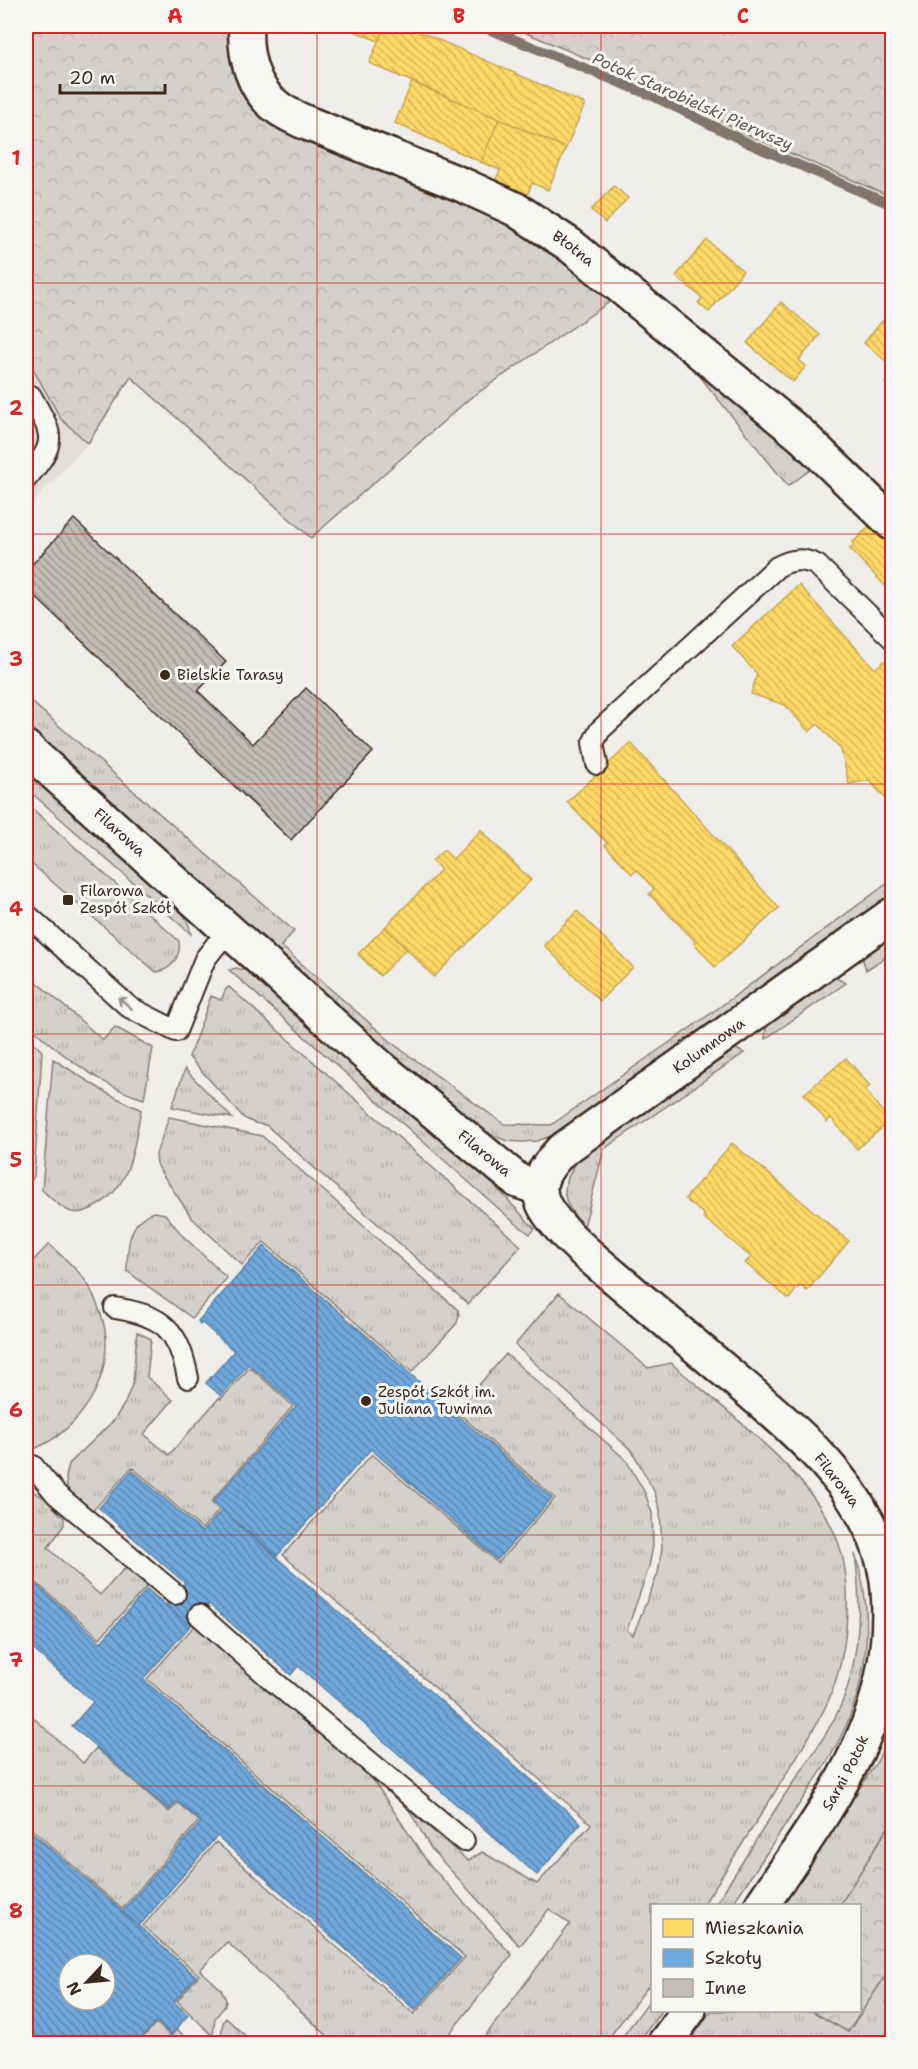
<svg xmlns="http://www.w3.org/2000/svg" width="918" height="2069" viewBox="0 0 918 2069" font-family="'Shantell Sans',sans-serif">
	<defs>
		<pattern id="grass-tufts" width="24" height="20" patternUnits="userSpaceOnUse" patternTransform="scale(1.5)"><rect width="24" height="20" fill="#d4d1cc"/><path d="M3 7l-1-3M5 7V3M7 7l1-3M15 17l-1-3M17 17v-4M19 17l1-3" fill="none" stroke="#b7b4af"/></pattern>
		<pattern id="forest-crowns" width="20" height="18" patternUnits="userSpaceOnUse" patternTransform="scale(1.5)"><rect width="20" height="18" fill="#d4d1cc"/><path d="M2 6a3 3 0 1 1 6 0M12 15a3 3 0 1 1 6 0" fill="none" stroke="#b7b4af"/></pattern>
		<pattern id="homes-back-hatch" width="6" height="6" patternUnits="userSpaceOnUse" patternTransform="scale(1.5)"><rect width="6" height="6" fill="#ffd966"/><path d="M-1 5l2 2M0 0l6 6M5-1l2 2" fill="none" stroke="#dbba58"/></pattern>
		<pattern id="schools-back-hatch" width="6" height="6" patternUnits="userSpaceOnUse" patternTransform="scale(1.5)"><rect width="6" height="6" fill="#6fa8dc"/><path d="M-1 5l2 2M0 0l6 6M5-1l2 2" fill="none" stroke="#5c89b2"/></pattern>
		<pattern id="building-back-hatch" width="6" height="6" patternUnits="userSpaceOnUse" patternTransform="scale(1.5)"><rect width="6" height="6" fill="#c2bdb7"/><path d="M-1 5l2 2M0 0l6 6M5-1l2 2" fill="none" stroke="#9f9a94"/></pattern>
	</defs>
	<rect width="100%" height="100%" fill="#efeeea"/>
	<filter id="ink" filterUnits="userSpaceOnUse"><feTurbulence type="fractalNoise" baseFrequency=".0167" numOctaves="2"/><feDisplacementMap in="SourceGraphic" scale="12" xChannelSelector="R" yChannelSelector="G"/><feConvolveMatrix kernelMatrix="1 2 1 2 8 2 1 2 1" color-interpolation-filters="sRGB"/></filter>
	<g filter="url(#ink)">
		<path fill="#e2dfdb" d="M26 356 61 419 88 443 26 510Z"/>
		<path fill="url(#grass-tufts)" stroke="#887e75" stroke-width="1.5" d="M698 374 715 380 821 462 788 486Z
			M26 697 294 931 281 946 396 1046 504 1124 551 1125 713 1012 892 880V895L727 1014 554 1135 537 1141 522 1142 507 1141 487 1133 390 1056 275 950 26 727Z
			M26 772 176 904C184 914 189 922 191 934L26 788Z
			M26 803 179 941C181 957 172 970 156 972L26 859Z
			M892 936V953L866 970 862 957Z
			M236 968 251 972 355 1065 493 1184 535 1229 530 1234 515 1223 229 970Z
			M26 973 103 1040 115 1027 153 1048 144 1099C104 1088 57 1051 26 1023Z
			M834 977 846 983 765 1039 766 1026Z
			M229 987 521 1246 468 1304 266 1125 254 1123 244 1118 189 1057 211 996 221 1000 226 989Z
			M26 1036 42 1051 34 1176 31 1181 26 1176Z
			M736 1049 744 1053 604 1149 584 1227C562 1202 558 1190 577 1161Z
			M53 1059 105 1092 141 1110C134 1145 132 1185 98 1205 90 1210 81 1214 72 1212 61 1209 50 1197 42 1190Z
			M185 1069 232 1118 172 1107Z
			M169 1117 262 1136 458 1310 459 1316 457 1323 412 1372 264 1242 242 1265 192 1218 161 1172 157 1164 156 1154Z
			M154 1212 165 1214 182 1235 227 1278 192 1318 127 1271C127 1248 128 1220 154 1212Z
			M49 1244C62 1257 81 1271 90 1288 98 1305 107 1326 106 1345 105 1394 71 1437 26 1452V1266L27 1267Z
			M559 1293 648 1368 671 1363C724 1410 804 1467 834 1532 854 1574 849 1640 835 1683 825 1714 805 1743 788 1771 760 1816 732 1861 703 1905L652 1906V1981L605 2043H480L570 1924 549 1909 520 1946 432 1850 409 1810 468 1861 482 1852 537 1884 591 1824 283 1555 372 1454 498 1563 555 1498 456 1411 506 1354 626 1460 645 1493 652 1513 653 1546 649 1567 627 1630 633 1635 658 1573 662 1548 660 1510 654 1491 632 1451 515 1345Z
			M137 1332 151 1339 147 1377 173 1400 144 1434 169 1455 219 1398 221 1399 250 1367 293 1406 211 1502 219 1510 202 1529 132 1467 89 1515 74 1500 67 1489 66 1477 69 1464 114 1420 125 1403 133 1382Z
			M26 1488 45 1498 64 1518V1525L48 1548 100 1595 123 1570 127 1569 147 1586 100 1638 32 1579 26 1585Z
			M855 1554C874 1610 869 1674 845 1728 831 1760 809 1789 790 1818 771 1847 751 1876 732 1905H715C739 1868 762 1830 786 1793 807 1762 838 1722 848 1686 860 1644 861 1597 855 1554Z
			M195 1625 262 1685 370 1775 428 1863 512 1955 442 2043 336 2044 227 1942 200 1970 221 1989 226 2000 225 2006 215 2018 213 2036 177 2001 199 1975 143 1926 216 1842 414 2014 465 1957 147 1679Z
			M26 1711 83 1763 96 1748 169 1812 178 1803 199 1821 122 1909 26 1824Z
			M892 1727V1821L840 1905H782L878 1760Z
			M892 1966V2043L688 2044 711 2011H812L848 2032Z
			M652 1997V2010L661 2011 638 2043H618Z
			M226 2018 253 2043H220L223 2022Z
			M156 2023 171 2036 177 2029 183 2035 178 2041 180 2043H138Z"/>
		<path fill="url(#forest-crowns)" stroke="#887e75" stroke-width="1.5" d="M26 26H235L247 83 463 193 560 252 611 301 469 399 311 538 131 377 88 443 61 419 26 356Z
			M510 26H892V197L750 136 654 87Z
			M892 1821V1966L848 2032 812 2011 860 2010V1906L840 1905Z"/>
		<path fill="url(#homes-back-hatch)" stroke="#c4a450" stroke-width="1.5" d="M343 26H385L378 41Z
			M385 26H407L585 104 566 148 369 63Z
			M412 82 499 119 481 162 395 123Z
			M499 119 566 148 548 190 532 183 526 198 494 184 500 170 481 162Z
			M614 186 628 198 605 223 591 210Z
			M707 240 743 271 709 312 698 303 702 298 676 276Z
			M781 302 820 335 799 360 806 366 793 382 747 343Z
			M882 321 892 330V356L887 362 864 343Z
			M892 375V390L885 383Z
			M876 520 892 538V593L850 549 854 545 852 543Z
			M799 585 875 669 884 661 892 670V806L869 780 849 784 841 749 818 724 809 732 785 705 751 694 757 674 732 646Z
			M631 743 779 908 715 967 694 943 696 942 649 894 654 889 637 870 632 874 605 845 607 843 567 802Z
			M481 830 531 880 434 977 385 927 441 870 432 861 444 850 453 859Z
			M577 911 633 967 600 1001 544 945Z
			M385 927 406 949 380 976 358 954Z
			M846 1058 870 1086 865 1090 890 1121 857 1149 831 1118 827 1122 804 1094Z
			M732 1143 849 1241 807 1291 800 1285 789 1299 745 1263 751 1257 703 1217 705 1215 685 1199Z"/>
		<path fill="url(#schools-back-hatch)" stroke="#5f82a3" stroke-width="1.5" fill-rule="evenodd" d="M264 1246 552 1498 497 1560 371 1449 277 1556 213 1502 296 1406 249 1364 221 1396 206 1383 234 1351 201 1322 200 1324 198 1321Z
			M132 1470 202 1532 222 1510 581 1823 537 1875 298 1666 291 1675 209 1604 190 1626 166 1605 185 1583 99 1508Z
			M32 1581 101 1642 147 1589 190 1626 143 1679 461 1958 415 2010 217 1836 139 1926 122 1912 201 1822 177 1801 169 1810 72 1726 93 1702 26 1643V1589Z
			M26 1827 196 1976 174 2002 188 2015 171 2035 156 2021 137 2044H26ZM69 1964H105V2000H69Z"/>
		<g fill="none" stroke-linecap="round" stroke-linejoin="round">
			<path stroke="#81766d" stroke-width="10" d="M481 26 653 96 750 144 892 205"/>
		</g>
		<path fill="url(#building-back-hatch)" stroke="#3b2a1e" stroke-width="1.5" d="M74 519 226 662 198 691 253 744 306 688 373 752 291 840 26 588V571Z"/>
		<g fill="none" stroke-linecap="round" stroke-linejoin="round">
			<defs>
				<path id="lane" d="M26 479C58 441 54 437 31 396
					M597 764 593 743 600 730 777 567C792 559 802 558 817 565L892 638
					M26 914 129 1007 176 1031 205 959 216 945 231 931
					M115 1308C164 1316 178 1329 188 1378
					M33 1466 56 1494 175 1594
					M199 1615 272 1680 464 1841"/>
				<g id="street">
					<path id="s1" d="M246 26C244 54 252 89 277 107 284 113 294 117 302 121L465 186 515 209 570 245 802 436 892 523"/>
					<path id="s2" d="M26 748 380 1067 518 1181 539 1188"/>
				</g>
				<g id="secondary">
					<path id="s3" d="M761 1906C829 1805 898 1719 888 1590 881 1499 796 1431 731 1376 695 1346 659 1315 624 1285 600 1265 557 1231 544 1205 533 1183 546 1167 561 1151L892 915"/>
					<path d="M664 2044 689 2010"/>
				</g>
			</defs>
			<use href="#lane" stroke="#3b2a1e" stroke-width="24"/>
			<use href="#street" stroke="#3b2a1e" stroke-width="38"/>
			<use href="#secondary" stroke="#3b2a1e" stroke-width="38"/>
			<use href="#lane" stroke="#f6f6f2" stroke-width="20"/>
			<use href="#street" stroke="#f6f6f2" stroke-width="33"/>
			<use href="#secondary" stroke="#f6f6f2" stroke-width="33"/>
		</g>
		<defs><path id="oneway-shaft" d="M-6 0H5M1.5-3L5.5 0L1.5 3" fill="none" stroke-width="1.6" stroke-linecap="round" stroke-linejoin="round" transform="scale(1.5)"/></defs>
		<use stroke="#989088" href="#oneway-shaft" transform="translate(125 1003) rotate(-141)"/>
	</g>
	<path fill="none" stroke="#d62828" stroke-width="1.5" stroke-opacity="0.55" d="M317 26V2044M601 26V2044M26 283H892M26 534H892M26 784H892M26 1034H892M26 1285H892M26 1535H892M26 1786H892"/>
	<g fill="#3b2a1e" stroke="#f6f6f2" stroke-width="2">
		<circle cx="165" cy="675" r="6"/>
		<rect x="62" y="894" width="12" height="12" rx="3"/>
		<circle cx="366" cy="1401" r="6"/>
	</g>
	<g text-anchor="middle" stroke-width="6" stroke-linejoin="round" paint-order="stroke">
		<g font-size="15" fill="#3b2a1e" stroke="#f6f6f2">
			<text dy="5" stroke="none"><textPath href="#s1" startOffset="420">Błotna</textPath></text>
			<text dy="5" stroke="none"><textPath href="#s2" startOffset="126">Filarowa</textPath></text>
			<text dy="5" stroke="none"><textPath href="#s3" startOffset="1118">Kolumnowa</textPath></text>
			<text dy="5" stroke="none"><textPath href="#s2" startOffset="612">Filarowa</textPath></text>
			<text transform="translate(837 1480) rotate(52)" y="5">Filarowa</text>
			<text dy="5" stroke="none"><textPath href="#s3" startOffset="158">Sarni Potok</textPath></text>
		</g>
		<g font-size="15" fill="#3b2a1e" stroke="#f6f6f2" text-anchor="start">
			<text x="177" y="680">Bielskie Tarasy</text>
			<text x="80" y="896">Filarowa<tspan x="80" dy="17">Zespół Szkół</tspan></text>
			<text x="378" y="1397">Zespół Szkół im.<tspan x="378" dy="17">Juliana Tuwima</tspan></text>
		</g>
		<g font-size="16" font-style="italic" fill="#64564c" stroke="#f6f6f2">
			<text transform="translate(693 101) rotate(24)" y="6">Potok Starobielski Pierwszy</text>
		</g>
	</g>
	<rect width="918" height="2069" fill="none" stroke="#f6f6f2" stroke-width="66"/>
	<rect x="651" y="1904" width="210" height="108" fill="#f6f6f2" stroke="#aba49d" stroke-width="1.5"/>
	<rect x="663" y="1919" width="30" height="18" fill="#ffd966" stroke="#aba49d" stroke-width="1.5"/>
	<text x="705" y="1934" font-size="18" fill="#3b2a1e">Mieszkania</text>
	<rect x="663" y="1949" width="30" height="18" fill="#6fa8dc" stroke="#aba49d" stroke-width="1.5"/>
	<text x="705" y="1964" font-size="18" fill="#3b2a1e">Szkoły</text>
	<rect x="663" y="1979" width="30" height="18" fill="#c2bdb7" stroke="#aba49d" stroke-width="1.5"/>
	<text x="705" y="1994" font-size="18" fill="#3b2a1e">Inne</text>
	<g transform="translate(87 1982) rotate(244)"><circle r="28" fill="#f6f6f2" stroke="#aba49d" stroke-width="1.5"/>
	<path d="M0-4.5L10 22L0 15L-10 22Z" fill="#3b2a1e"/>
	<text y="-9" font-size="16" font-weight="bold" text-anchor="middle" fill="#3b2a1e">N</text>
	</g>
	<path d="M60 84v9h105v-9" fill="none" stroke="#3b2a1e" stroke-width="3"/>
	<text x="69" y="84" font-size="18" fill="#3b2a1e" stroke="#f6f6f2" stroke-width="4.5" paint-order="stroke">20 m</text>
	<rect x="33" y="33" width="852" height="2003" fill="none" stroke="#d62828" stroke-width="2"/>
	<g font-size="20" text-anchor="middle" font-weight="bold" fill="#d62828">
		<text x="175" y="23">A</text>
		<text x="459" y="23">B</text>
		<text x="743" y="23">C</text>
		<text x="16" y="165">1</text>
		<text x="16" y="415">2</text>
		<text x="16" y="666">3</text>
		<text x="16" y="916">4</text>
		<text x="16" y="1167">5</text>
		<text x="16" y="1417">6</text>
		<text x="16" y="1667">7</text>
		<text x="16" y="1918">8</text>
	</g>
</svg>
